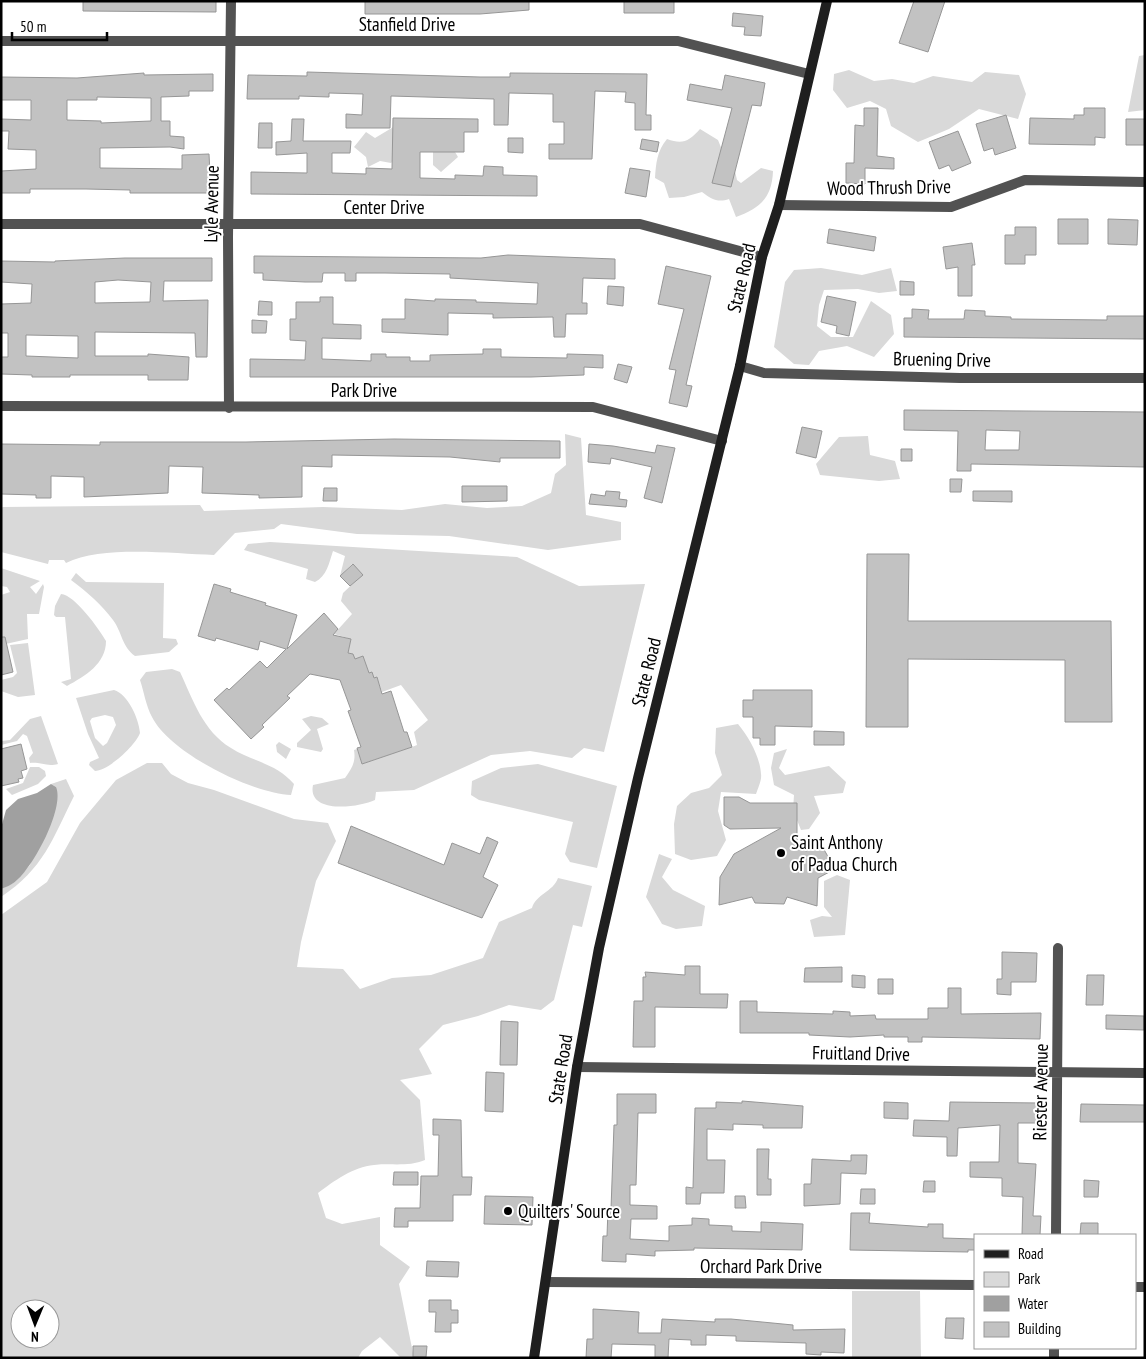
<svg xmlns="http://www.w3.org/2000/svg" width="1146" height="1359" viewBox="0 0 1146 1359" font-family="'PT Sans Narrow',sans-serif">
	<rect width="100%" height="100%" fill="#fff"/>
	<path fill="#d9d9d9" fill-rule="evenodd" d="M1145 55V110L1128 112 1139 56Z
		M849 70 874 81 892 79 914 83 933 76 972 82 985 72 1019 75 1026 94 1018 119 979 109 949 129 918 142 891 126 886 109 870 101 847 108 833 90 834 74Z
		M400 123 448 140 458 157 441 172 433 165V149L405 150 391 163 380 161 368 167 366 157 354 147 366 132 375 138Z
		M700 129 718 140 724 155 733 162 737 180 741 183 761 168 773 171C772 198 760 208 736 217L729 199C718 203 711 199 702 192L684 197 669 198 664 183 655 178C656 163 657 151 667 139 683 145 689 141 700 129Z
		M821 268 862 275 891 268 897 291 879 293 858 289 824 290 819 305 817 326 831 337H853L871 301 891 315 894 334 874 357 847 346 819 351 809 365 794 364 774 347 785 282 794 270Z
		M565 434 581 438 586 515 621 522V540L548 550 449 536 357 534 281 524 274 529 235 533 214 555C173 554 102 545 66 563L64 560H49L48 564 1 552V508L3 507 200 505 204 511 323 507 402 510 445 504 487 508 522 506 551 493 555 474 566 465Z
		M868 436 870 455 895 461 900 479 879 481 820 475 816 464 839 437Z
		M270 542 517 557 579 586 645 584 604 752 584 748 572 758 530 751 491 755 414 790 376 792 375 800C358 808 307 814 313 785L345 778C352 768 356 762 354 750L357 749 362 764 412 747 417 745 414 732 428 720 401 685 382 692 377 677 374 678 372 672 369 673 363 656 355 659 353 654 348 653 351 639 334 634 352 614 341 601 343 593 362 575 352 564 340 576 345 556 333 551C329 563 327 576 315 582L306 579 308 569 244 550 248 544Z
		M1 568 40 581 30 587 36 594 43 584 44 587 39 614H27L28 639 1 645V595L10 592 7 587 1 586Z
		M76 573 86 582 164 583 163 638 176 639 178 644 169 652 135 656C122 647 122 632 113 620 101 604 87 592 71 580Z
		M61 594C75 595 99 629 106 641 106 664 85 676 67 686L61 682 71 679 65 617H56L54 615 55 606Z
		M28 643 35 695 18 697 1 691V680L13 677 17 673 10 645Z
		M172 669 180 672C193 700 203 731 231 748 253 762 276 763 294 784L291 795C251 793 170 753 152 717 146 706 144 692 140 680L146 672Z
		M114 690C128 694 139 719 140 733 136 745 108 771 95 771L89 765 90 762 99 758 88 734 76 698ZM105 715 113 717 116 725 107 743 103 746 95 738 90 721 92 718Z
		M41 716 58 764C47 767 41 762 30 763L29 758 33 753 27 736 23 734 17 741 1 745V741L10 740 30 719Z
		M311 716 322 718 329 724 317 729 323 749 321 752 297 747V743L311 730 302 719Z
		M738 724C749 737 760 757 761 774 762 780 758 788 756 794L721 792 718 811 726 840 717 856 691 860 675 854 674 824 677 806 691 793 709 788 722 775 715 753 716 728Z
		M279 742 291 749 286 759 277 752 276 745Z
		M787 749 779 768 785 775 829 766 846 782 843 793 814 796 820 813 809 829 801 830 793 810 794 795 774 785 771 768 774 753Z
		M147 763H162L171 774 188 783 214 790 294 819 328 823 336 841 316 881 301 942 297 967 343 969 360 989 392 978 431 975 483 958 499 922 532 908C536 894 553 892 558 878L592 886 582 927 573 925 554 1000 541 1010 509 1005 478 1016 443 1025 419 1049 432 1074 400 1080 420 1100 425 1160C409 1167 392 1163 374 1165 353 1167 334 1181 318 1193L326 1218 342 1224 380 1217V1245L410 1267 399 1284 414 1358H401L380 1337 362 1351 358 1358H1V915L47 882 80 823 116 780ZM20 1309H50V1339H20Z
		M538 764 617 786 597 868 570 862 565 854 573 822 479 800 471 795 472 781 501 768Z
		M30 767H39L45 771 46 776 38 784 12 795 6 789 23 783Z
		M66 779 74 796C52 840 44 868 1 897V889L15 882 30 865 56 787 51 784Z
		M659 854 672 859 662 877 673 890 705 906 702 926 676 929 662 924 646 897Z
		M837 875 850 880 845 935 814 937 810 920 822 916 832 917 824 907V881Z
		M852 1291H920L921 1358H852Z"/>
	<path fill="#a0a0a0" d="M51 784 56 787C65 808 33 868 15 882 11 885 6 887 1 889V828L6 810 18 799 37 793Z"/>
	<path fill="#c2c2c2" stroke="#969696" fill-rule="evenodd" d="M83 1H216V12L83 11Z
		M365 1H529V10L480 14H365Z
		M624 1H674V13H624Z
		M914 1H945L928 52 899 43Z
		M733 13 763 16 761 36 744 35 745 27 732 26Z
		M307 72 480 77H510V73L647 74 646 115H651V130H635V103L625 102 626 92 595 91 592 159H549V144H564V122H553V94L509 93 508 125H494V99L391 96 390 128H346V114L362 115 363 94 329 93V97L299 96V99H247L248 75 307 76Z
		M144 73V75L213 74V91H189V96L161 97V121H170V136L184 137V149L170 147 100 148V168L182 169V155L209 154 211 193H130V190L86 189H30V193H1V171L36 169V150L8 149 9 131H1V119L31 120V100H1V77L77 78ZM97 97 151 98V121L101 123V121L67 120V100H97Z
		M725 75 765 83 761 106 752 105 731 187 712 183 732 108 687 100 690 84 722 90Z
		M864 108H878L877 156 894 158V169L865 168V184L846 183V163H854L855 125 864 126Z
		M1084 108H1105V138L1095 137V145L1029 144 1030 118 1074 119V115H1084Z
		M1006 115 1016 148 995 155 993 148 984 151 976 124Z
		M393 118 478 119V132H464V152H420V178L455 179V175L483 176 484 166 503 167V175L537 176V196L251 194V172L307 173V153L276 155V142L291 141 292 119H304L303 141H351L350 153H332V173L366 174V168L392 169Z
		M1126 119H1145V145H1126Z
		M259 123H272V148H258Z
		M958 131 971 163 952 171 949 165 939 169 929 142Z
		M508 138H523V153L508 152Z
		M642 139 659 142 657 152 640 149Z
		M630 168 650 171 646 197 625 193Z
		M1058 219H1088V244H1058Z
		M1108 219 1138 220 1137 245 1108 244Z
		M1015 227H1036V255H1025V264H1005V235H1015Z
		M829 229 876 237 874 251 827 243Z
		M972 243 975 265H972V296H958V267L946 269 943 247Z
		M508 255 615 259V279L583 278 582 303H587V314H566L565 337H554L553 317 493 318V314L448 313V335L382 332V319H405V299L435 301V299L476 300V302L537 304 538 283 450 278V274L385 273H356V281H345V273H323L322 282H305L263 280V273H254V256L481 258Z
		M125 258H212V281H164L163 301 208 300 207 357H196L195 333 95 332V356H148V354L189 357 188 380H148V375H70V377H32V375L1 374V357H8V333H1V304L31 303 32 284 1 282V261L55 262V261ZM118 280 151 282 150 302 95 303V282ZM26 335 78 336V358L26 356Z
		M666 266 711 276 686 385 692 386 687 407 669 403 676 370 669 369 684 309 658 304Z
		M900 281 914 282V295H900Z
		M608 286 624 287 623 306 607 304Z
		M827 296 856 302 849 336 836 333 837 326 821 322Z
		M320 297H333V324L361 325V339L322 338V359L371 361V354H386V357H410V361H430V355L483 354V349H501V357L567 358V354L603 355V368L584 367V375L531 377H250V359L305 360 306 341 290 340V319H296V302H320Z
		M259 301 272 302V315H258Z
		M912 309 929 310 928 319H964L965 310 985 311V316L1011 317V319L1107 320V316H1145V339L904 337V318H912Z
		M252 320 267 321 266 333H252Z
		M618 364 632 367 627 383 614 379Z
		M904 410 1145 412V467L971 464V471H957L958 431 904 430ZM986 430 1020 431 1019 450H985Z
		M802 427 822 431 816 458 796 453Z
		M394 439 560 441V458H500V462L450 457 332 455V467L302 466V497L259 498V495L202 493 203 467 169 466 168 493 84 497V477L51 476V498H36V495L1 494V444L100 445V442H246Z
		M589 444 613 446 655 453 657 445 675 448 662 503 644 498 652 467 611 458 610 464 588 462Z
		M901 449H912V461H901Z
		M950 479H962L961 492H950Z
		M462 486H507V501L462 502Z
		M324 488H337V501H323Z
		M606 491 620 492 619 499 627 500 626 507 589 504 591 494 605 496Z
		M973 491H1012V502L973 501Z
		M867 554H909L908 621H1111L1112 722H1065V660L908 659V727H866Z
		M353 564 363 575 350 586 340 576Z
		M214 584 231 589 230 592 266 603 265 605 297 615 287 649 324 613 338 629 333 635 351 639 348 653 353 654 355 659 363 656 369 673 372 672 374 678 377 677 382 694 391 691 404 732H407L412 747 362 764 357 748 361 747 348 711 351 710 340 680 310 674 287 696 290 698 262 725 264 727 251 739 214 700 227 688 229 690 260 661 267 668 286 649 260 641 258 650 216 638 215 641 198 636Z
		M1 637H5L13 672 1 675Z
		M753 690H812V727L775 726V745H760V738H753V717H743V700H753Z
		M814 731 844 732V745H814Z
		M21 744 27 769 21 771 23 778 18 779 19 782 1 786V749Z
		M724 797H739L750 803H797V846L806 851 822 846 835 869 818 878 817 906 787 897 784 904 755 903 752 897 719 905 720 877 734 854 781 828 730 829 724 825Z
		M351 826 444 865 452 843 480 854 487 837 498 842 483 877 498 885 482 918 338 863Z
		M1002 952 1037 953 1036 982H1011V995L997 994V979H1002Z
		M685 966H700V994H728L727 1008 655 1007V1047H633L634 1001H643V977H646L645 972 685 975Z
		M842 967V982H804L805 968Z
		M852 975 865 976V988L852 987Z
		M1087 975H1104L1103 1005H1086Z
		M878 979H893V994H878Z
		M948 988H961V1014L1041 1013 1040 1039 922 1037V1042H908V1037H884V1035L850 1037 809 1035V1033H740V1001H757V1012L833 1014V1011L850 1012V1016L875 1015 876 1019H928V1008H948Z
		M1106 1015 1144 1016V1030L1106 1029Z
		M501 1021 518 1022 517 1065H500Z
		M486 1072 504 1073 503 1112 485 1111Z
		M617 1094H656V1113H638L636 1185H630V1205L657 1206V1219H631L630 1239 669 1241V1226L692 1225V1218L709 1219V1225L732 1226V1231L761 1232V1222L803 1224 802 1250 694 1248V1250L655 1251V1256L626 1254V1262L602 1261 603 1236H607L608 1209H611L614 1125H617Z
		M742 1101 803 1106 802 1128H763V1125L733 1124V1130L707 1129V1160H725L724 1193H701L700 1204H686V1187L693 1188 695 1108H716V1102L742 1103Z
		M884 1102 908 1103V1119L884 1118Z
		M950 1102 1040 1103V1123H1018V1163L1036 1164 1033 1216H1041L1040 1235H1022L1023 1197 1002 1196V1178L970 1177V1162H999L1000 1125 958 1128 957 1156H947V1137L913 1136 914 1120 949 1121Z
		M1081 1104 1145 1105V1122H1080Z
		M433 1119 461 1120 462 1177H472L471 1195H453V1221H408V1227H394L395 1208H420L421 1176H438L439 1135H433Z
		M757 1149H769L768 1179H771V1195H757Z
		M851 1155H867L866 1174 841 1173 840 1204 804 1206V1184H811L812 1159 851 1161Z
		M394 1172H418V1185H393Z
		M1084 1180 1099 1181 1098 1197H1084Z
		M924 1181H935V1192H923Z
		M861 1189H875V1204H860Z
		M485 1196 533 1197 532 1225 484 1224Z
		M735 1196H745L746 1208H735Z
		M851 1213H870L869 1223 928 1227V1224H943V1238L975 1239V1250H968V1252L850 1250Z
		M1081 1223H1098V1235H1080Z
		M427 1261 459 1262 458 1277 426 1276Z
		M429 1300H451V1310H458V1323H451V1332H435L436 1312H429Z
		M593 1309 639 1312 638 1333H661L662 1319 715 1322V1319H731L793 1325V1330L845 1329 844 1353 821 1352V1355L806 1354V1343L736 1341V1336L706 1335V1345H691V1340L669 1339 668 1358H655V1345L612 1344 611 1358H586L587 1339H593Z
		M946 1318H964L963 1339 945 1338Z
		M413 1346H427L426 1357H413Z"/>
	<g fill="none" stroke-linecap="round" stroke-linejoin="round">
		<path stroke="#525252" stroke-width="10" d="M1 41H678L809 74
			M779 205 951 207 1025 180 1145 182
			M1 224H640L762 257
			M740 366 764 373 960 378H1145
			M1 406 593 407 722 441
			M229 408 228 237 231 1
			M577 1067 1145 1073
			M1056 1235 1058 948
			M546 1282 975 1285
			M1135 1287H1145
			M1054 1358V1348"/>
		<path stroke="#1f1f1f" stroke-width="10" d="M534 1358 577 1067 599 948 638 778 740 366 762 257 779 205 827 1"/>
	</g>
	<g fill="#000" stroke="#fff" stroke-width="2">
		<circle cx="781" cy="853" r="5"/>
		<circle cx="508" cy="1211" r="5"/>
	</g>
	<g text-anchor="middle" stroke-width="4" stroke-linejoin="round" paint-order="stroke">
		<g font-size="19" fill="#000" stroke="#fff">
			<text x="407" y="31">Stanfield Drive</text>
			<text transform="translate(889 187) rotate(-1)" y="7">Wood Thrush Drive</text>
			<text transform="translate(211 204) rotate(-89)" y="7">Lyle Avenue</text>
			<text x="384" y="214">Center Drive</text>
			<text transform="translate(741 278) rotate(-77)" y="7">State Road</text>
			<text transform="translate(942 359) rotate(1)" y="7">Bruening Drive</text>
			<text x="364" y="397">Park Drive</text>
			<text transform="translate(646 672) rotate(-76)" y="7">State Road</text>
			<text transform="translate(861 1053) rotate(1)" y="7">Fruitland Drive</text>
			<text transform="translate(560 1069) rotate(-81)" y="7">State Road</text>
			<text transform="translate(1040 1092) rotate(-89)" y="7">Riester Avenue</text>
			<text x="761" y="1273">Orchard Park Drive</text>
		</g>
		<g font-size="19" fill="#000" stroke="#fff" text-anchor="start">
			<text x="791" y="849">Saint Anthony<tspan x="791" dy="22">of Padua Church</tspan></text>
			<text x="518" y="1218">Quilters' Source</text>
		</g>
	</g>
	<rect width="1146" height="1359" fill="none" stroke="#000000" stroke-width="5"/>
	<rect x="974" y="1234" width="162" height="115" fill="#ffffff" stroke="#999999"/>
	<rect x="984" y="1250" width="25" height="8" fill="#1f1f1f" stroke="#999999"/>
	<text x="1018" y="1259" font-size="15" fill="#000000">Road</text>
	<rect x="984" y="1272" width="25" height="15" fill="#d9d9d9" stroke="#999999"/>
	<text x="1018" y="1284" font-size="15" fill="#000000">Park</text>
	<rect x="984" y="1296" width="25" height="15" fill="#a0a0a0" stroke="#999999"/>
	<text x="1018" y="1309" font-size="15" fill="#000000">Water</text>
	<rect x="984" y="1322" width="25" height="15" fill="#c2c2c2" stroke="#999999"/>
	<text x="1018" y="1334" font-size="15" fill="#000000">Building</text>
	<g transform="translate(35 1324) rotate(181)"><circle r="24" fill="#ffffff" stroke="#999999"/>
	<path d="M0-4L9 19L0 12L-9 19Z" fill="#000000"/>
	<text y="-8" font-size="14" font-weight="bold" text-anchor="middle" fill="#000000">N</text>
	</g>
	<path d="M12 32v8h95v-8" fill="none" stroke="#000000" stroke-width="2.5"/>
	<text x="20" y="32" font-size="15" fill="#000000" stroke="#ffffff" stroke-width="4" paint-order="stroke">50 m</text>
</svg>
